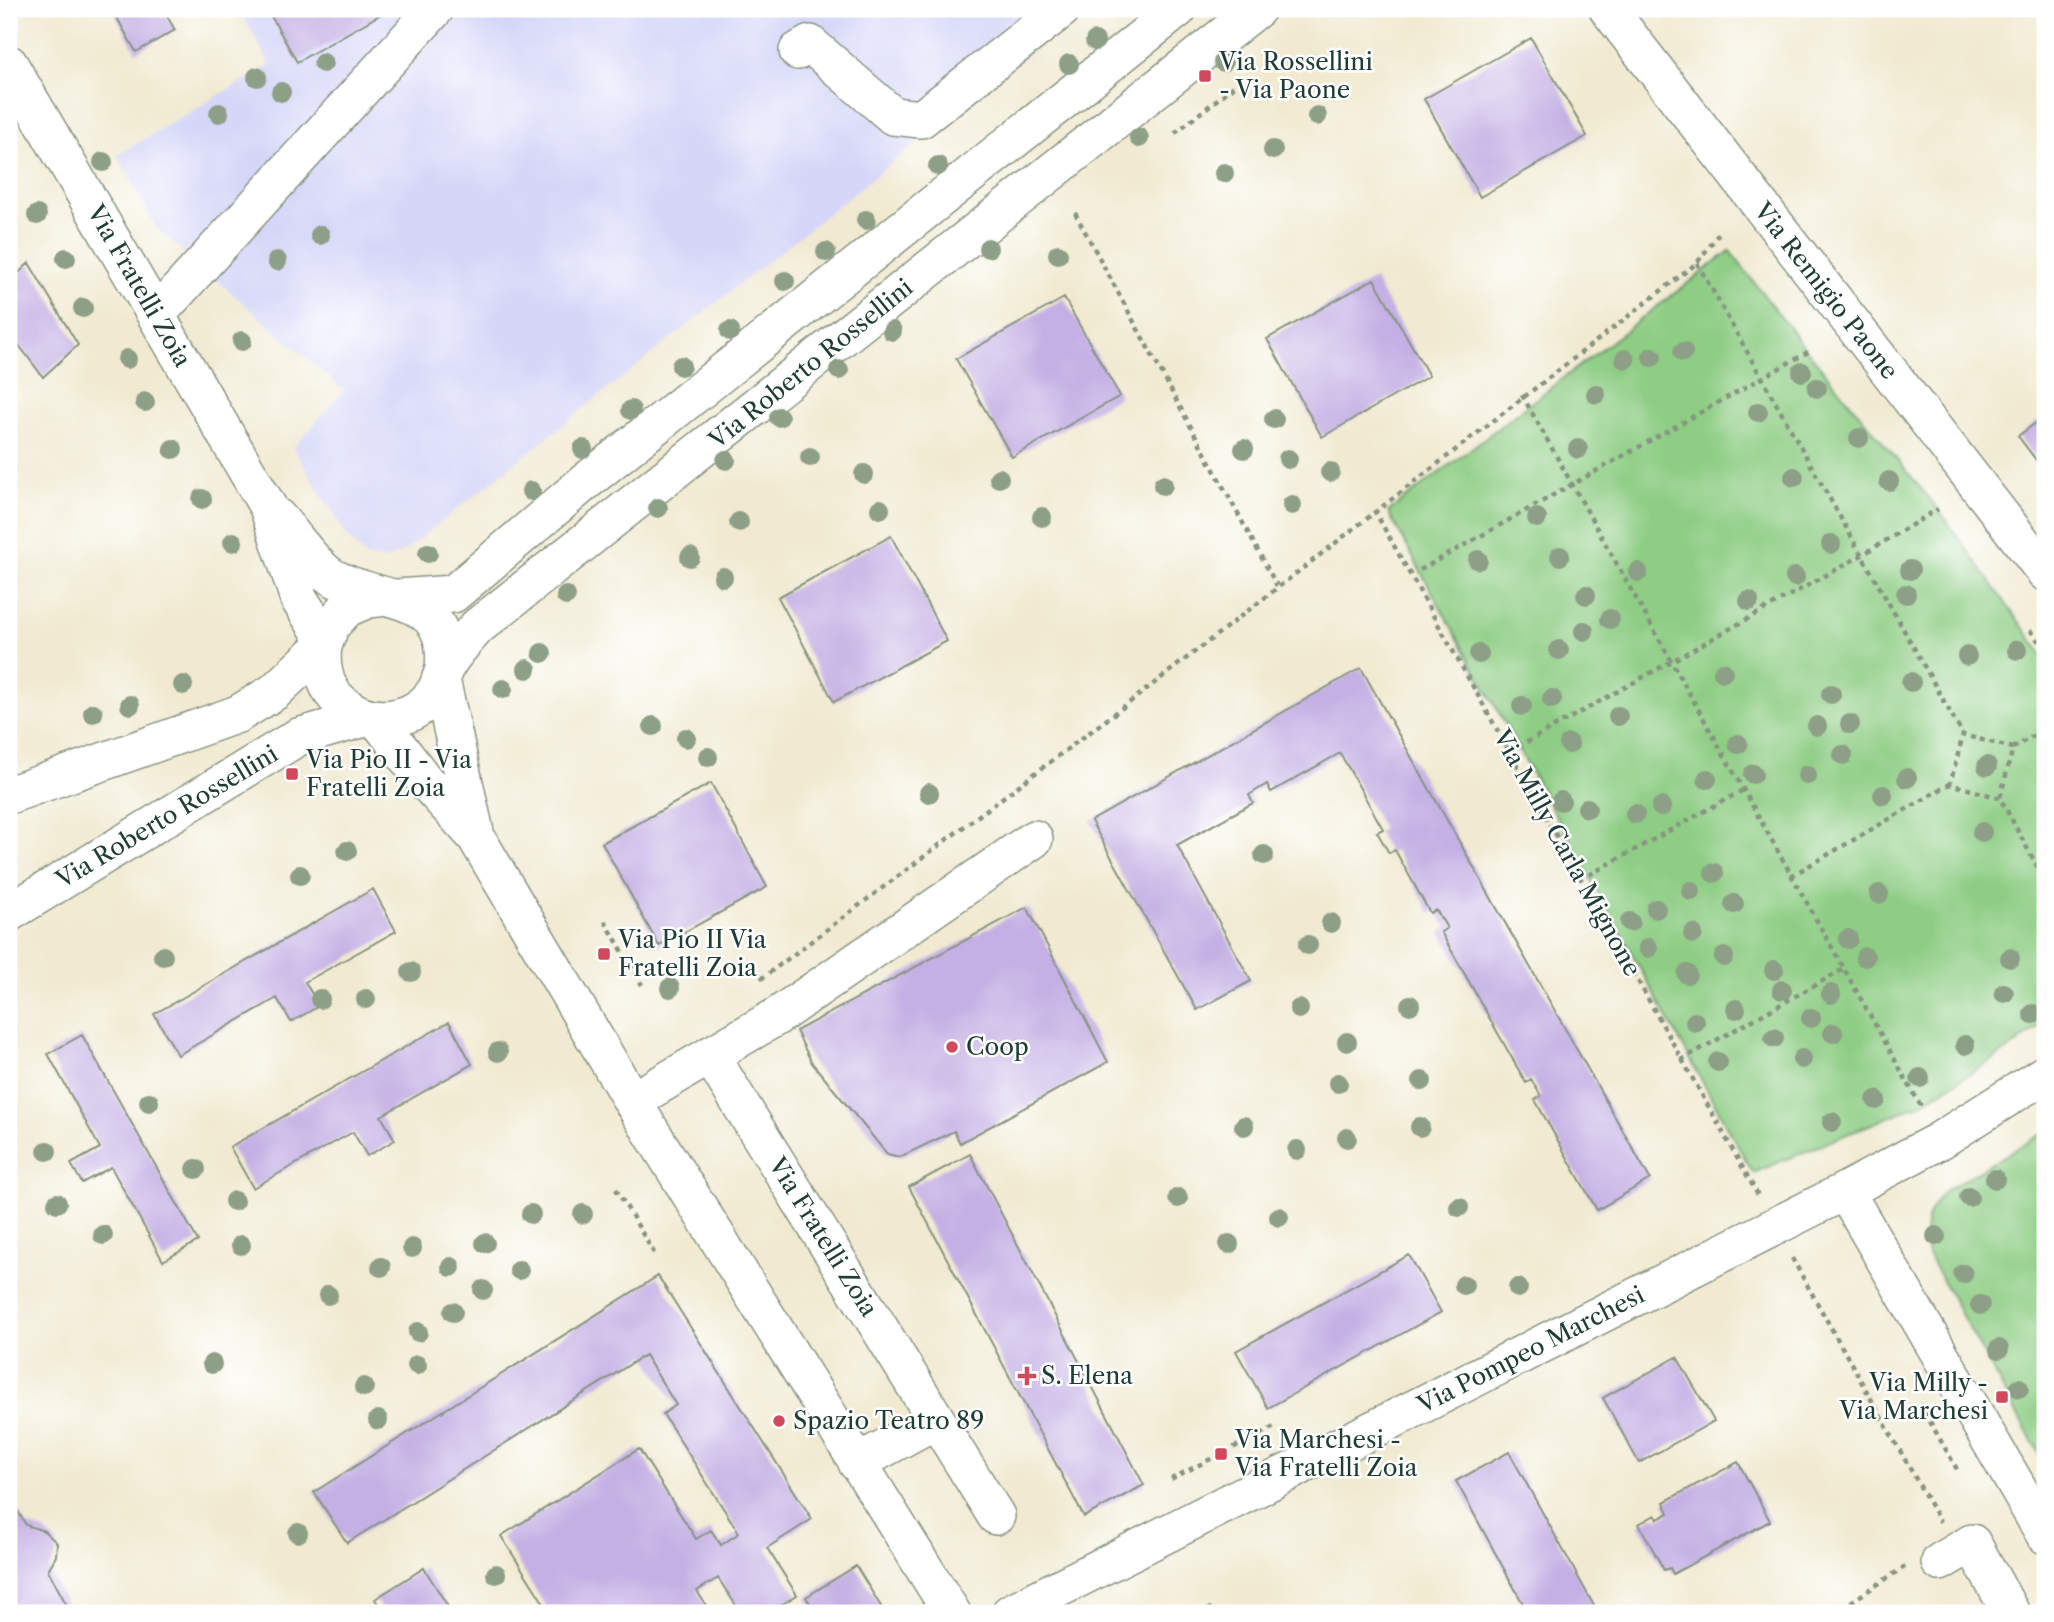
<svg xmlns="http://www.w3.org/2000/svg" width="2054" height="1622" viewBox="0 0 2054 1622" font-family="'Libre Caslon Text',serif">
	<rect width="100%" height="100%" fill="#fff"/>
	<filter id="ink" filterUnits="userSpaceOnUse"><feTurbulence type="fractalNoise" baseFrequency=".0143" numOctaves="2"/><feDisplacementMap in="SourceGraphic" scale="14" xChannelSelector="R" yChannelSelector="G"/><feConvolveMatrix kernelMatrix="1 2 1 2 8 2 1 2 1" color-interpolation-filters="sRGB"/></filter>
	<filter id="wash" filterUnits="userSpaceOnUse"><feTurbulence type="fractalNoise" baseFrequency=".00686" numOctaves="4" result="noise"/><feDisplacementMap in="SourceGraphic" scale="28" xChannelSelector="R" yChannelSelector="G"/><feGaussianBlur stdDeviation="1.57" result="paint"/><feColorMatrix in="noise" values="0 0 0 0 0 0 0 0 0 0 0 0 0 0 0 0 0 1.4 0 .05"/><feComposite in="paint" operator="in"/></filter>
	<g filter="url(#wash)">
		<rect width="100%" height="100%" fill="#f1ead1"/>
		<path fill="#d6d7f8" d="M239 9H1085L407 549 385 560 366 557 348 538 293 448 344 390 157 229 117 155 270 65Z"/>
		<path fill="#8ecd84" stroke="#56855c" stroke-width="2" d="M1730 251 1808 352 1938 509 2045 658V1022L2010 1049 1920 1104 1753 1173 1388 512Z
			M2045 1132V1464L1928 1255C1922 1228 1925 1210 1946 1190Z"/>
		<g id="blocks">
			<path fill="#c4b0e4" d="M112 9H163L175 30 136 52Z
				M267 9H390L297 62Z
				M1531 38 1587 136 1480 197 1424 99Z
				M29 263 78 345 43 377 9 332V282Z
				M1374 279 1429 376 1322 437 1267 339Z
				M1064 298 1120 396 1012 457 956 359Z
				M2045 416V472L2018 436Z
				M891 536 947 641 834 702 778 597Z
				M1361 668 1650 1179 1597 1210 1535 1100 1541 1096 1531 1079 1526 1083 1441 932 1447 928 1436 910 1430 913 1395 850 1389 853 1377 832 1383 829 1340 753 1271 792 1267 784 1249 795 1253 803 1177 845 1251 981 1197 1010 1091 821Z
				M711 783 767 887 659 946 602 843Z
				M373 889 396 931 305 982 319 1006 291 1022 277 998 178 1055 154 1014Z
				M1027 907 1108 1062 960 1143 954 1131 900 1157 887 1154 812 1063 796 1031Z
				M449 1022 472 1064 381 1116 395 1140 367 1156 353 1132 253 1188 230 1147Z
				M82 1035 198 1241 163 1261 111 1167 82 1183 71 1164 100 1148 48 1054Z
				M970 1154 1144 1485 1084 1517 909 1187Z
				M1409 1255 1441 1312 1268 1408 1236 1351Z
				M658 1276 812 1519 767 1548 797 1595 768 1613H741L718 1578 697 1591 711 1613H550L501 1536 639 1449 696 1539 711 1530 721 1545 739 1533 663 1414 676 1405 645 1355 347 1543 314 1492Z
				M1677 1357 1714 1421 1639 1463 1603 1398Z
				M1509 1452 1598 1613H1528L1456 1481Z
				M1738 1462 1770 1521 1673 1574 1670 1568 1664 1570 1639 1524 1655 1515 1658 1519 1669 1513 1664 1502Z
				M9 1496 26 1525 44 1531 57 1543 56 1556 48 1570 71 1613H9Z
				M856 1566 885 1613H816L806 1597Z
				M424 1568 452 1613H383L375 1599Z
				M1210 1607 1214 1613H1199Z"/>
		</g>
	</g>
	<g filter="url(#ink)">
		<use href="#blocks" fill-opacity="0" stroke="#889482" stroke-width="2"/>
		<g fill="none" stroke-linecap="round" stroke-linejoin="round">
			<defs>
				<path id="minor" d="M1608 9 2045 572
					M798 51 810 44 893 116 921 119 1062 9
					M9 64 268 507 299 599 325 639
					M156 315 435 9
					M277 517C292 533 315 567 332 577 380 604 452 591 444 669
					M398 598 453 594 584 483 1178 9
					M323 646C320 667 325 690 343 704 371 728 416 722 436 690 440 683 441 676 444 670 451 655 466 640 477 627L1257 9
					M441 679 475 832
					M377 719 425 781 476 837 632 1101 952 1613
					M9 795 238 714 274 692 323 646 331 625 347 608 368 599 387 597
					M9 913 298 737 368 717
					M710 1055 996 1516
					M632 1101 776 1017 1034 839
					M1845 1191 2045 1535
					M857 1463 936 1420
					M1940 1562 1972 1543 2011 1613
					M1010 1613 1845 1191 1939 1141 2045 1074"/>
			</defs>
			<use href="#minor" stroke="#889482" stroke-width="40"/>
			<path stroke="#889482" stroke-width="4.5" stroke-dasharray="5 5" stroke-linecap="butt" d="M1175 133 1238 83
				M1075 213 1277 586
				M1697 263 1963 735
				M1522 395 1922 1108
				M1374 510 1758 1195
				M1420 570 1808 352
				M2030 630 2045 650
				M1518 747 1862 555 1938 509
				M2013 748 2045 729
				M2000 798 1950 784 1963 735 2013 748 2000 798 2045 881
				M1589 875 1743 790
				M1791 876 1950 784
				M605 921 642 985
				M761 979 1130 702 1697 263 1720 232
				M1681 1060 1844 969
				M616 1189 654 1253
				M1792 1258 1940 1522
				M1920 1404 1958 1471
				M1171 1479 1274 1427
				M1834 1613 1906 1566"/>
			<use href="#minor" stroke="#fff" stroke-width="37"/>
		</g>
		<g fill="#8d9f86">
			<circle cx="1095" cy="41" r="10"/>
			<circle cx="1223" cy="62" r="10"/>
			<circle cx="323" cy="63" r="10"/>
			<circle cx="1069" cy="64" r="10"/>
			<circle cx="257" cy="77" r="10"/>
			<circle cx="281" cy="92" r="10"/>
			<circle cx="219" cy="113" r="10"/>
			<circle cx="1317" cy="116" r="10"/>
			<circle cx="1139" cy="138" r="10"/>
			<circle cx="1273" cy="150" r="10"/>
			<circle cx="103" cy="162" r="10"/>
			<circle cx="938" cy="166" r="10"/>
			<circle cx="1224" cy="173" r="10"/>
			<circle cx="37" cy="215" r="10"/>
			<circle cx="866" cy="220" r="10"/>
			<circle cx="320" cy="235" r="10"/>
			<circle cx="988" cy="248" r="10"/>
			<circle cx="826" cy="252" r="10"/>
			<circle cx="1058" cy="254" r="10"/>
			<circle cx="66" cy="258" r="10"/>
			<circle cx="277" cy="261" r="10"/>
			<circle cx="785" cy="281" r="10"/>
			<circle cx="83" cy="308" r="10"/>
			<circle cx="730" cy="331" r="10"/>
			<circle cx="892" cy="331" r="10"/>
			<circle cx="242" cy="341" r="10"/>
			<circle cx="1683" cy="352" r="10"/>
			<circle cx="1652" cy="357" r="10"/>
			<circle cx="127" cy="359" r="10"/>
			<circle cx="1625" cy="359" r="10"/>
			<circle cx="681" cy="366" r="10"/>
			<circle cx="839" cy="370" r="10"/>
			<circle cx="1802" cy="372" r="10"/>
			<circle cx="1817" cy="388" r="10"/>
			<circle cx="1596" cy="394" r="10"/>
			<circle cx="145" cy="402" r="10"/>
			<circle cx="631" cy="410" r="10"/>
			<circle cx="1758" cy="412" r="10"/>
			<circle cx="779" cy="417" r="10"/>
			<circle cx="1274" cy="419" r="10"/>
			<circle cx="1859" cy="438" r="10"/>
			<circle cx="173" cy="449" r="10"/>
			<circle cx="583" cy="449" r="10"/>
			<circle cx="1244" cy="449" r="10"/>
			<circle cx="1578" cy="449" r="10"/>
			<circle cx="810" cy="457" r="10"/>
			<circle cx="1288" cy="459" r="10"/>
			<circle cx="726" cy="460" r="10"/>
			<circle cx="1330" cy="472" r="10"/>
			<circle cx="864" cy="474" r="10"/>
			<circle cx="1794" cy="477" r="10"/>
			<circle cx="999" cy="478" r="10"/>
			<circle cx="1889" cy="481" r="10"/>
			<circle cx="1163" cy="485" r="10"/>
			<circle cx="531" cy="491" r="10"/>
			<circle cx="202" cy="499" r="10"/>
			<circle cx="1292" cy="505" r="10"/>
			<circle cx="658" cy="508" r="10"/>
			<circle cx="880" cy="509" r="10"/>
			<circle cx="1042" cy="517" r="10"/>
			<circle cx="1537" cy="518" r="10"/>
			<circle cx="739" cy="522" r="10"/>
			<circle cx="233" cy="542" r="10"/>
			<circle cx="1831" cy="544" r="10"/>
			<circle cx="428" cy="553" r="10"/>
			<circle cx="1560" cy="556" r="10"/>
			<circle cx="690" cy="557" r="10"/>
			<circle cx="1478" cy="560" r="10"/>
			<circle cx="1910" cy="570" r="10"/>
			<circle cx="1638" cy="572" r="10"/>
			<circle cx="723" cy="577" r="10"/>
			<circle cx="1795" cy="577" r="10"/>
			<circle cx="1906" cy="594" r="10"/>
			<circle cx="1586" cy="595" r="10"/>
			<circle cx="566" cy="596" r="10"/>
			<circle cx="1749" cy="601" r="10"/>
			<circle cx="1610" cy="619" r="10"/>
			<circle cx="1584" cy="631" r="10"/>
			<circle cx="1559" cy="650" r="10"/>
			<circle cx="2017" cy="650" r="10"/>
			<circle cx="542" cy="653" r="10"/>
			<circle cx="1479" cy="654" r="10"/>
			<circle cx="1967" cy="656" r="10"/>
			<circle cx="527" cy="669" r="10"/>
			<circle cx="1723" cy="672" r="10"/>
			<circle cx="1911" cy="682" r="10"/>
			<circle cx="183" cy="685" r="10"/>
			<circle cx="503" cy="689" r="10"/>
			<circle cx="1831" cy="694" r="10"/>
			<circle cx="1552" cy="699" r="10"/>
			<circle cx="130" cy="705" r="10"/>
			<circle cx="1522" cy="706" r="10"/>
			<circle cx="93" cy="713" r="10"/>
			<circle cx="1618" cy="716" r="10"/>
			<circle cx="1850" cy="724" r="10"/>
			<circle cx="653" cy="726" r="10"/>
			<circle cx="1817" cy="726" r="10"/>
			<circle cx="686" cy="738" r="10"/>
			<circle cx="1569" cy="744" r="10"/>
			<circle cx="1738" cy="744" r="10"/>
			<circle cx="1843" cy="755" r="10"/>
			<circle cx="708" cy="757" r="10"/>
			<circle cx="1987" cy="766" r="10"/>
			<circle cx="1753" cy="774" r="10"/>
			<circle cx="1807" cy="775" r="10"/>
			<circle cx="1907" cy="778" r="10"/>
			<circle cx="1707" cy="779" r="10"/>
			<circle cx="929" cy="793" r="10"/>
			<circle cx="1883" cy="795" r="10"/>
			<circle cx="1561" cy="801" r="10"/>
			<circle cx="1661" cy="807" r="10"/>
			<circle cx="1587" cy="808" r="10"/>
			<circle cx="1635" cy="814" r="10"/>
			<circle cx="1982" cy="832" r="10"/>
			<circle cx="347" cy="851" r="10"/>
			<circle cx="1264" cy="855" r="10"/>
			<circle cx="1714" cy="873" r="10"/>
			<circle cx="300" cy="875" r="10"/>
			<circle cx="1691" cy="891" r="10"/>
			<circle cx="1879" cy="894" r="10"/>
			<circle cx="1734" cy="904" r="10"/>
			<circle cx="1656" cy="909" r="10"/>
			<circle cx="1630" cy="922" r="10"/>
			<circle cx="1331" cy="923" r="10"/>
			<circle cx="1693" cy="934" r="10"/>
			<circle cx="1848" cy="939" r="10"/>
			<circle cx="1308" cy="945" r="10"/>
			<circle cx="1648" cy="948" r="10"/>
			<circle cx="163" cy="956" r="10"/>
			<circle cx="1724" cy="957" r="10"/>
			<circle cx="1865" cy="957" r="10"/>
			<circle cx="2010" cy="958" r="10"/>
			<circle cx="1774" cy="970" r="10"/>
			<circle cx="411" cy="972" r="10"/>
			<circle cx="1687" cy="974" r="10"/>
			<circle cx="670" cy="988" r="10"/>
			<circle cx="1782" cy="990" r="10"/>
			<circle cx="2004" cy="993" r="10"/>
			<circle cx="1831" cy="994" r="10"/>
			<circle cx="320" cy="999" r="10"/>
			<circle cx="366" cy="999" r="10"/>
			<circle cx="1410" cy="1005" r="10"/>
			<circle cx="1299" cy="1009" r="10"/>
			<circle cx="1736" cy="1009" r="10"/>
			<circle cx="2033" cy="1014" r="10"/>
			<circle cx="1811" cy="1018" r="10"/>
			<circle cx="1695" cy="1022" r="10"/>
			<circle cx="1833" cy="1033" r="10"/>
			<circle cx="1774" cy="1038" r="10"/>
			<circle cx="1347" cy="1042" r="10"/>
			<circle cx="1965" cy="1045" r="10"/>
			<circle cx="498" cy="1052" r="10"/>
			<circle cx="1802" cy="1059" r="10"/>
			<circle cx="1718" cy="1062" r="10"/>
			<circle cx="1920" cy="1078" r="10"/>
			<circle cx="1422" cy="1081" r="10"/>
			<circle cx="1338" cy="1083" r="10"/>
			<circle cx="1876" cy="1100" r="10"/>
			<circle cx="149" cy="1102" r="10"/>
			<circle cx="1832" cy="1122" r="10"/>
			<circle cx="1244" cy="1126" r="10"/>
			<circle cx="1420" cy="1127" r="10"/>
			<circle cx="1347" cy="1138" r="10"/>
			<circle cx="1297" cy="1150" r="10"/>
			<circle cx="47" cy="1151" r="10"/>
			<circle cx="196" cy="1169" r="10"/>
			<circle cx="1995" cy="1179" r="10"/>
			<circle cx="1969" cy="1197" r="10"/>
			<circle cx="1178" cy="1198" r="10"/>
			<circle cx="234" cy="1201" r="10"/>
			<circle cx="57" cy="1203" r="10"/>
			<circle cx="1459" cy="1207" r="10"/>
			<circle cx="531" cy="1214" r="10"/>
			<circle cx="583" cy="1214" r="10"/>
			<circle cx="1279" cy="1217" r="10"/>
			<circle cx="103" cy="1235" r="10"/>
			<circle cx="1936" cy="1236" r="10"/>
			<circle cx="485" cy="1243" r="10"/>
			<circle cx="1229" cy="1244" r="10"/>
			<circle cx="241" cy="1245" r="10"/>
			<circle cx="412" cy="1248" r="10"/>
			<circle cx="381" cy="1267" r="10"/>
			<circle cx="451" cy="1267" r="10"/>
			<circle cx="519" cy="1270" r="10"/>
			<circle cx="1963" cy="1274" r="10"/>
			<circle cx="1464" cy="1285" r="10"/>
			<circle cx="1518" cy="1288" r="10"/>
			<circle cx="483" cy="1290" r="10"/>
			<circle cx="328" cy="1295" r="10"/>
			<circle cx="1980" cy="1305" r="10"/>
			<circle cx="453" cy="1312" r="10"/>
			<circle cx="418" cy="1332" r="10"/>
			<circle cx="1999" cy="1349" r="10"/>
			<circle cx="212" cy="1364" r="10"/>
			<circle cx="417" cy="1365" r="10"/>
			<circle cx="364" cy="1387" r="10"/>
			<circle cx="2019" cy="1388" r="10"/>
			<circle cx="378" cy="1420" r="10"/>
			<circle cx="298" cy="1533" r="10"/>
			<circle cx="496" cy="1574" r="10"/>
		</g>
	</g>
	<g fill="#d1495b" stroke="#fff" stroke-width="2.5">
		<rect x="1198" y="69" width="14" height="14" rx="3.5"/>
		<rect x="285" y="767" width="14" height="14" rx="3.5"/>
		<rect x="597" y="947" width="14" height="14" rx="3.5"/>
		<circle cx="952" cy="1047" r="7"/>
		<path d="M1023.5 1365.5h7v7h7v7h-7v7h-7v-7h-7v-7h7z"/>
		<rect x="1995" y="1390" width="14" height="14" rx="3.5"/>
		<circle cx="779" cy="1421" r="7"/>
		<rect x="1214" y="1447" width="14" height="14" rx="3.5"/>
	</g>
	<g text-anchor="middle" stroke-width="5" stroke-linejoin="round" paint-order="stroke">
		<g font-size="24" fill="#1f3d34" stroke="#fff" text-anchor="start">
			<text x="1219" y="70">Via Rossellini<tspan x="1219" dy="28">- Via Paone</tspan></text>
			<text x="306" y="768">Via Pio II - Via<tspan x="306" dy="28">Fratelli Zoia</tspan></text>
			<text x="618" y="948">Via Pio II Via<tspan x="618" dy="28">Fratelli Zoia</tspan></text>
			<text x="966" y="1055">Coop</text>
			<text x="1041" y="1384">S. Elena</text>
			<text x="1988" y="1391" text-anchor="end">Via Milly -<tspan x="1988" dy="28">Via Marchesi</tspan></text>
			<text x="793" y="1429">Spazio Teatro 89</text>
			<text x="1235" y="1448">Via Marchesi -<tspan x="1235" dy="28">Via Fratelli Zoia</tspan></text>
		</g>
		<g font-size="24" fill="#1f3d34" stroke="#fff">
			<text transform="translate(139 286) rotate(60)" y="8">Via Fratelli Zoia</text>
			<text transform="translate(1826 291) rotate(52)" y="8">Via Remigio Paone</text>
			<text transform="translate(811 364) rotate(-39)" y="8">Via Roberto Rossellini</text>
			<text transform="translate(167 817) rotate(-31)" y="8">Via Roberto Rossellini</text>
			<text transform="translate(1567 853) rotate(61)" y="8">Via Milly Carla Mignone</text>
			<text transform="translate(823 1237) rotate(58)" y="8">Via Fratelli Zoia</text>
			<text transform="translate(1531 1350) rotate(-27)" y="8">Via Pompeo Marchesi</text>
		</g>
	</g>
	<rect width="2054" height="1622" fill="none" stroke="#fff" stroke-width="35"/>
</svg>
